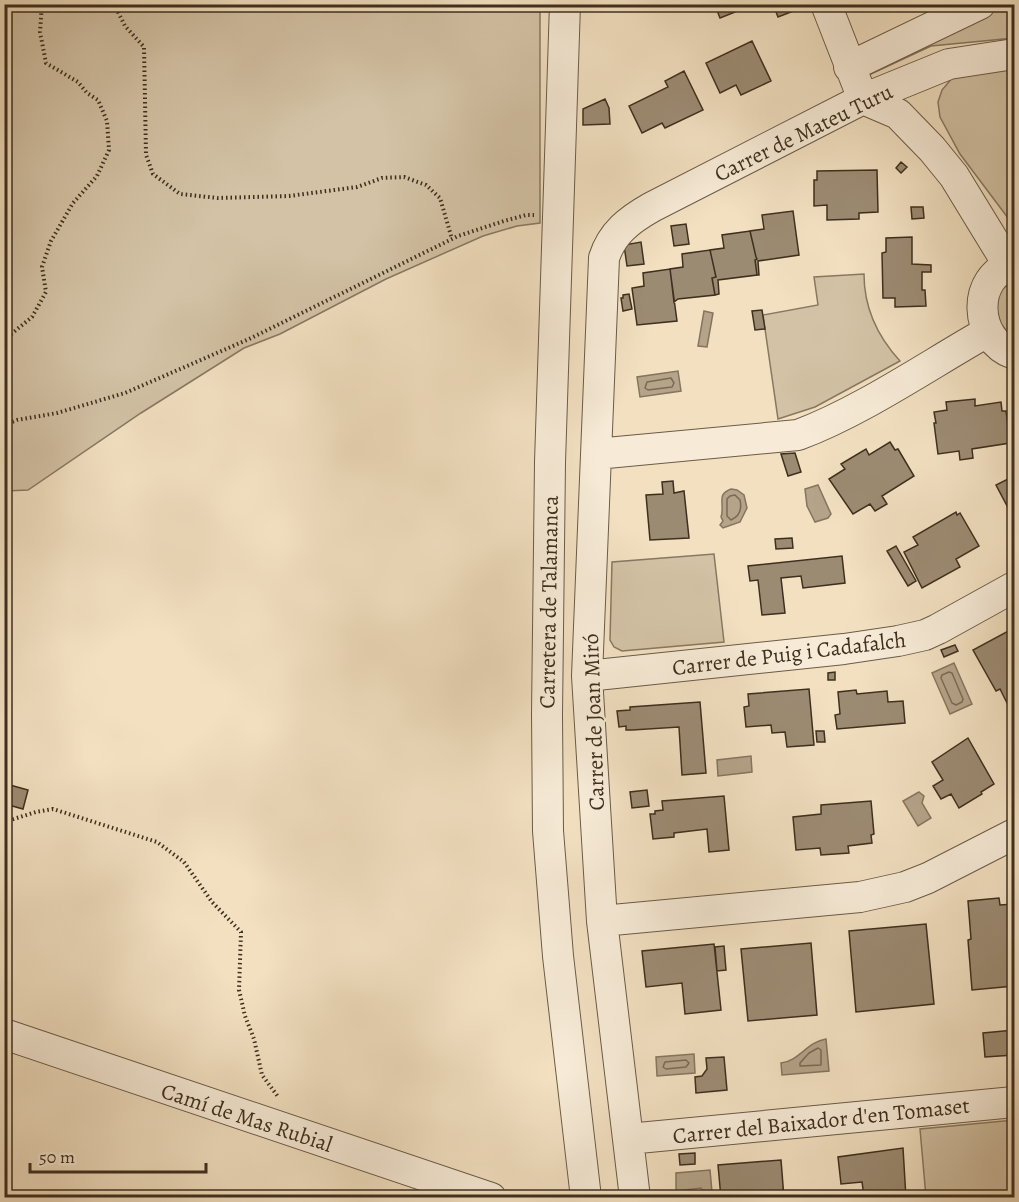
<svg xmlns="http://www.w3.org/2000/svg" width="1019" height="1202" viewBox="0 0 1019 1202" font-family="Alegreya,serif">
	<rect width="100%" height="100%" fill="#f2e0c1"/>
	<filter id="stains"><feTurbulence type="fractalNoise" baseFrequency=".00333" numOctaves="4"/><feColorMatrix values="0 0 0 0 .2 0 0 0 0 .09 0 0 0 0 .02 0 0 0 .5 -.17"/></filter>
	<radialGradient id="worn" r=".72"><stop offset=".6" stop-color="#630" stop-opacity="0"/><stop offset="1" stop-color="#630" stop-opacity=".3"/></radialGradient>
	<path fill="#d3c2a5" stroke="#887862" stroke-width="1.5" d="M4 5H540V223L517 226 483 236 386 279 280 334 244 348 141 413 28 490 5 491Z
		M1004 5H1014V38L931 46 869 75 868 71Z
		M1014 65V226L960 154 940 117 938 102 942 90 953 77Z
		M864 274C864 308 877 336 900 361L815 407 778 419 763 315 818 305 814 277Z
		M1014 279V341L995 316 999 292Z
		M714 554 724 642 622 651 614 647 610 640 612 562Z
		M1014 1120V1197H926L920 1129Z"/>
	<path fill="#b5a48a" stroke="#85755f" stroke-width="1.5" d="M704 311 713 313 707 347 698 346Z
		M678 371 681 391 640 397 637 377Z
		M818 485 831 514 828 518 815 522 807 506 805 489Z
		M731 489 737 490 744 495 747 508 740 522 723 528 720 525 723 521C719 513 722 520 722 511 723 500 718 494 731 489Z
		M954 663 972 704 950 714 932 673Z
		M751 756 752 772 718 776 717 760Z
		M919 792 924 796 922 803 931 818 918 826 903 801Z
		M826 1039 829 1071 782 1075 781 1063C799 1061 807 1042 826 1039Z
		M694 1054 695 1073 657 1076 656 1057Z
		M710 1170 712 1192 705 1193 701 1188 676 1191V1173Z"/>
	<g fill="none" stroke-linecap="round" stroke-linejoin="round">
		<path stroke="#7a6a54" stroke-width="1.5" d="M671 378 674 383 672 387 648 390 645 388 647 382Z
			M735 495 740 500C742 509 740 516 731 520L727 516V499L730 496Z
			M949 672 952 673 963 699 962 702 956 705 952 703 941 678 942 675Z
			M818 1048 821 1050V1065L800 1066V1063L809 1053Z
			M686 1060 689 1063 686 1067 666 1069 663 1067 665 1062Z"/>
	</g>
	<path fill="#9c8b73" stroke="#3e2f1e" stroke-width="1.5" d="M711 4H755L720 18 716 8 713 9Z
		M773 4H794L796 10 778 17Z
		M752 41 771 81 741 95 736 85 720 93 706 63Z
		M684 71 703 110 665 128 662 123 642 133 629 106 668 87 665 81Z
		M605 99 609 108 610 124 583 125V109Z
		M901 162 907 167 901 173 896 168Z
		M877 170 878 212 859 213V219L827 220V205L814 206V180H817V171Z
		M911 207H923L924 218 912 219Z
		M793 211 799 255 758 261 759 275H757L755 260 757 259 756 257 750 231 764 229 762 215Z
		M686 224 689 244 674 246 671 226Z
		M750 231 756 257 757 259 755 260 757 275 718 280 719 294 715 295 712 278 716 277 710 250 724 248 722 235Z
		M912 237V264L931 265V272H922V290H925L926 306 895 307V298H883L882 253 886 252V238Z
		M641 242 644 264 627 266 624 245Z
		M710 250 716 277 712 278 715 295 678 299 674 302 670 269 683 267 682 254Z
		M670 269 677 321 637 325 632 288 644 286 643 273Z
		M629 294 632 309 623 311 621 298H623V295Z
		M762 310 765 329 755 330 752 311Z
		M975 399V406L1001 402 1002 411H1006L1010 443 972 449 973 458 960 460 959 451 938 454 934 423H936L934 412 947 410 946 402Z
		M890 442 895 450 898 449 914 476 882 496 887 504 875 511 870 504 853 514 829 479 845 469 841 464 866 449 869 455Z
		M795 453 801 472 788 476 781 454Z
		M1014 476V519L996 485Z
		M673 481 674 493 684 491 689 538 650 540 646 495 663 494 662 482Z
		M956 512 957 515 960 513 979 546 956 559 960 567 922 588 904 552 918 545 913 537Z
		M792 538 793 548 776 549 775 539Z
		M896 546 916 581 908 586 887 551Z
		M842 556 845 583 803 588 801 576 781 578 785 613 762 615 758 580 750 581 748 566Z
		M1014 628V717L1000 689 996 691 973 650Z
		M955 645 958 651 944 657 941 650Z
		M835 672V680H828V673Z
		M809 689 814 745 787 747 785 732 772 733 771 725 746 727 744 707 749 706 748 694Z
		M856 690 857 694 887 691 888 702 903 701 905 723 837 729 835 715 840 714 838 692Z
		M700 702 706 773 682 775 679 727 632 730H626V726L619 727 617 711 630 710V707Z
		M816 731H824L825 742H817Z
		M968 738 994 784 981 792 982 794 959 808 951 794 941 799 933 786 943 780 932 762Z
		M10 785 28 790 23 809 5 804Z
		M647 790 649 806 632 808 630 792Z
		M724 796 729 850 709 852 707 829 674 833V837L653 839 650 814H655V811L663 810 662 801Z
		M871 801 874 834 871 835 872 843 848 846 849 853 821 855 820 848 796 850 793 817 821 814V805Z
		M999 898 1000 905 1014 904V986L972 990 968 940 971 939 968 901Z
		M926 924 934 1004 856 1012 849 931Z
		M811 943 817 1015 748 1021 741 949Z
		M714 944 721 1010 685 1014 682 983 646 987 642 951Z
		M724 946 726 970 717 971 715 947Z
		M1014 1030V1055L985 1057 983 1033Z
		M724 1057 727 1090 696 1093 695 1077 702 1076 707 1069 706 1058Z
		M903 1148 906 1198H878L877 1194 864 1196 862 1182 841 1184 838 1157Z
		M695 1153V1164L680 1165 679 1154Z
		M781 1160 784 1198H721L718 1165Z
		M283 1193 284 1198H240L239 1196Z"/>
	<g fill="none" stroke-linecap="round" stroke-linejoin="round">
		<defs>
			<path id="minor" d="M565 4 550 462 547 714 548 831 558 956 586 1198
				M826 4 863 99 898 114 932 149 954 176 1009 266
				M849 67 980 4
				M1014 264C970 276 974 341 1014 354
				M596 454 798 435C862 411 927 366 987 332
				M587 676 844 649 898 641 925 635 938 629 1014 587
				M602 921 860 897 905 887 928 878 1014 834
				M4 1034 491 1198
				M628 1139 1014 1102
				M635 1198 602 921 587 676 604 258C612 233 629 220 652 207L863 99 949 64 1014 54"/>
		</defs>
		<use href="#minor" stroke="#6b5b47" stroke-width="32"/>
		<path stroke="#3e2f1e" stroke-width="4" stroke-dasharray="1.5 3" stroke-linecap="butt" d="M114 4 125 26 144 47 146 155 153 174 180 194 218 198 289 196 357 187 382 178 404 177 426 185 440 198 452 239
			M4 340 32 317 46 292 42 267 51 241 73 203 97 176 109 150 107 121 98 100 87 93 78 82 46 63 40 32 42 4
			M4 425 17 420 57 413 125 393 249 339 458 236 504 221 526 215H534
			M4 822 36 812 53 809 157 842 184 862 212 902 241 932 239 990 245 1016 254 1039 262 1075 279 1098"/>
		<use href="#minor" stroke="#f7ebd7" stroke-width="30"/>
	</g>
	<g text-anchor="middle" stroke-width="4.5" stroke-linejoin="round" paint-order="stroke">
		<g font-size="22" fill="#3e2f1e" stroke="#f7ebd7">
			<text transform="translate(803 132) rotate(-26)" y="8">Carrer de Mateu Turu</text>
			<text transform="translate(548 602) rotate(-89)" y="8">Carretera de Talamanca</text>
			<text transform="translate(789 653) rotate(-7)" y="8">Carrer de Puig i Cadafalch</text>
			<text transform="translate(593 722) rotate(-92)" y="8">Carrer de Joan Miró</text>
			<text transform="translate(247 1117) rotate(18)" y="8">Camí de Mas Rubial</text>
			<text transform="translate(821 1120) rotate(-6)" y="8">Carrer del Baixador d'en Tomaset</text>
		</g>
	</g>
	<rect width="1019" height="1202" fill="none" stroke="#f2e0c1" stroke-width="24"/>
	<rect x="6" y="6" width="1007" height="1190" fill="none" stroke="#3e2f1e" stroke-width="3"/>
	<rect x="12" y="12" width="995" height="1178" fill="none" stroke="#3e2f1e" stroke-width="1.5"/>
	<path d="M30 1163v9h176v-9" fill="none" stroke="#3e2f1e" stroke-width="3"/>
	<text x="39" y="1163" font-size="18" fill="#3e2f1e" stroke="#f7ebd7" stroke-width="4.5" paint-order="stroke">50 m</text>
	<rect width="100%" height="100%" filter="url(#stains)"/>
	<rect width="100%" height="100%" fill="url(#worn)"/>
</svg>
